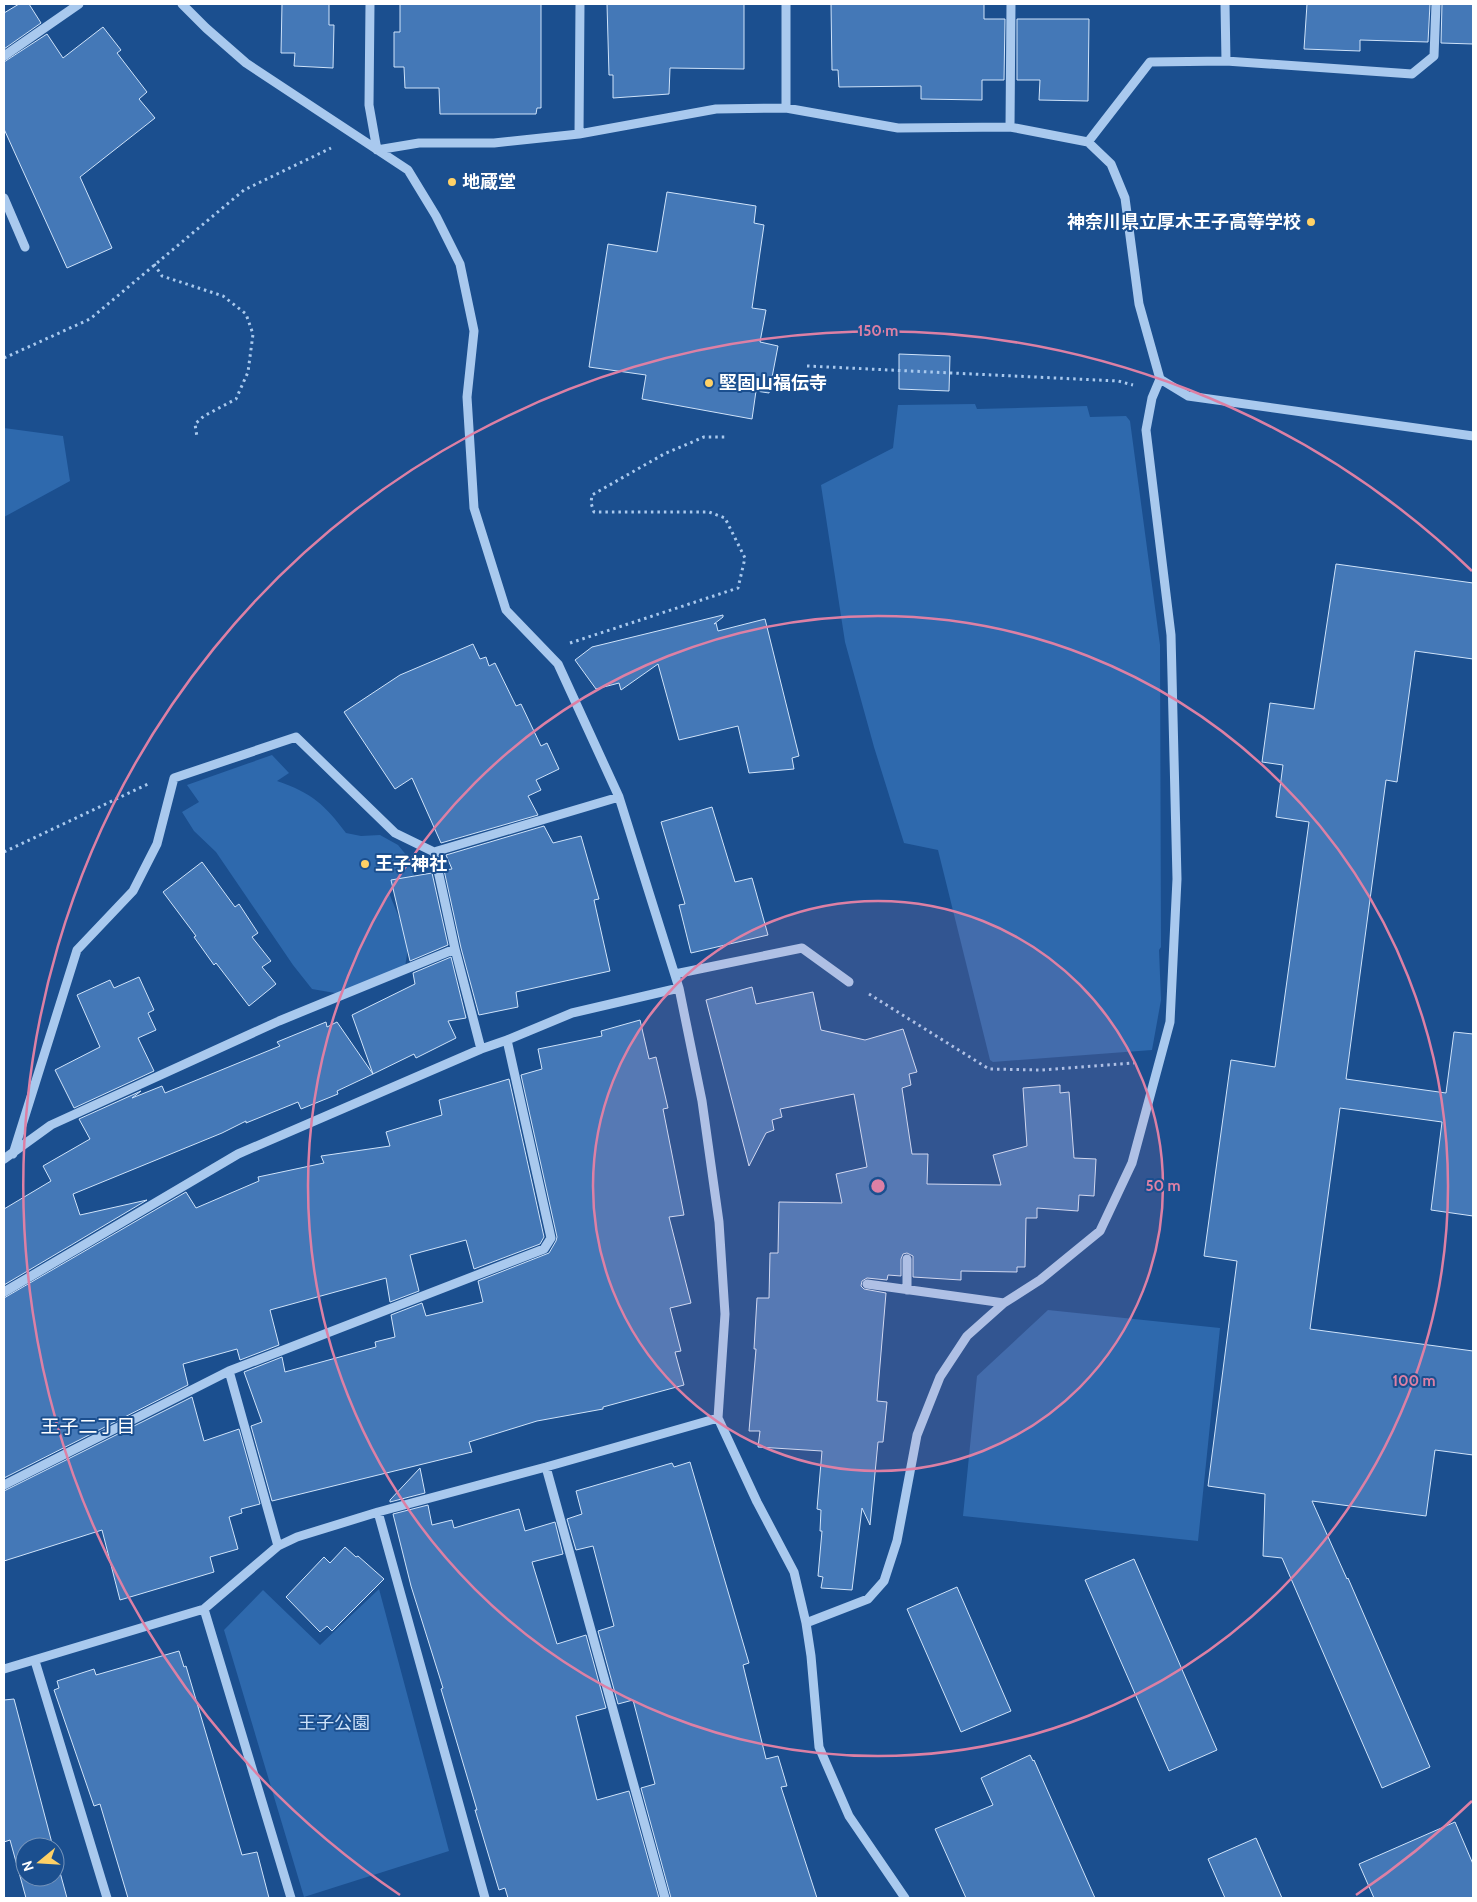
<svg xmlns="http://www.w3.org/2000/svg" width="1477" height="1902" viewBox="0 0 1477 1902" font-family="Cabin,'Noto Sans JP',sans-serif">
	<rect width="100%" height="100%" fill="#1b4f8f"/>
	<path fill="#2e69ad" d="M975 404 977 409 1087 406 1090 417 1126 416 1130 421 1160 645 1161 947 1159 950 1161 1000 1152 1050 993 1062 990 1060 938 850 904 843 874 747 845 642 821 485 893 448 898 405Z
		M4 428 63 436 70 481 4 517Z
		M272 755 289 773 277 781C312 793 325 805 346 833L361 836 380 835 398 845 412 862 414 877 399 884 389 893 409 942 405 967 362 991 335 993 312 989 293 965 216 852 194 831 182 812 199 802 187 785Z
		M1048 1310 1220 1328 1198 1541 963 1516 977 1376Z
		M379 1589 449 1851 304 1897 224 1630 263 1590 320 1645Z"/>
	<path fill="#4478b7" stroke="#cfe3fa" d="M19 4H29L41 23 4 49V13Z
		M282 4H329V25H334L333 68 294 66 295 53H281Z
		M400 4H541V108H537L536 114H440L439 88H405L404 67H394V32H400Z
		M607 4H744V69L670 68 669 94 613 98V75H609Z
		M831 4H984V19H1005L1004 80H982V100L921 99V86L839 87 838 70H832Z
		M1307 4H1430L1428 42 1360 40V51L1304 49Z
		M1442 4H1473V44L1441 43Z
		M1017 19H1089L1088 101 1039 100 1040 80H1017Z
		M103 27 121 50 117 53 147 92 139 99 155 118 80 177 112 248 67 268 4 129V62L47 34 63 58Z
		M667 192 756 206 754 223 764 225 752 308 766 310 760 342 778 346 769 393 756 391 752 419 642 399 646 375 589 367 608 244 657 252Z
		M899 354 950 356 949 391 899 389Z
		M1336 564 1473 583V659L1415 651 1397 782 1386 780 1346 1079 1446 1093 1454 1032 1473 1034V1216L1431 1210 1442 1122 1340 1108 1310 1329 1473 1351V1455L1435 1450 1426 1516 1312 1501 1347 1579 1348 1578 1430 1767 1382 1788 1282 1558 1263 1556 1265 1494 1208 1486 1237 1261 1204 1256 1231 1060 1275 1067 1309 822 1276 817 1283 765 1262 762 1270 703 1314 709Z
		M723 615V617L714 624 716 623 718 631 765 619 799 756 792 758 794 769 749 773 738 726 679 740 658 664 621 690 619 683 596 689 575 660 592 647Z
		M473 644 480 659 486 657 489 666 495 663 516 706 521 704 541 746 547 743 559 769 536 780 541 790 528 796 538 815 441 843 412 778 395 789 344 712 400 675Z
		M712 807 735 882 752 878 768 935 691 953 679 905 685 904 661 822Z
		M544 826 553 843 581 836 599 899 594 900 610 971 516 992 518 1007 479 1015 461 948 444 870 452 869 446 855Z
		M202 862 235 907 239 904 258 933 252 937 271 961 262 967 276 984 249 1006 216 963 214 965 194 937 196 936 163 892Z
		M432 873 448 945 410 961 391 880Z
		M451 957 466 1018 448 1021 456 1038 416 1058 414 1054 373 1074 352 1015 415 984 413 973Z
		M139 977 154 1010 148 1013 156 1030 138 1038 154 1071 74 1108 55 1070 100 1047 77 995 110 980 114 988Z
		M752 987 756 1004 813 992 821 1030 865 1040 903 1029 917 1072 909 1074 911 1085 902 1088 912 1154H928L927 1184 1001 1185 993 1155 1027 1146 1023 1088 1060 1085V1093L1069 1092 1074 1158 1096 1159 1094 1196 1079 1195 1078 1211 1037 1208V1218H1026L1025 1267H1017V1272L961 1271V1280L913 1277V1256L907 1253 903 1254 901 1259V1276L888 1275 887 1280 867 1278 862 1281 861 1286 864 1289 886 1293 877 1401 887 1402 883 1442H878L870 1525 862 1508 852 1590 821 1588 823 1577 818 1576 822 1531H820L821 1510 817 1509 822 1451 758 1447 760 1431H749L756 1349H754L757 1298H769L770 1253H778L779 1202 842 1203 836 1174 867 1167 854 1094 780 1109 782 1117 772 1120 774 1130 766 1133 749 1166 706 1000Z
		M640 1020 649 1059 656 1057 668 1108 663 1109 684 1215 669 1217 691 1303 670 1308 681 1351 675 1352 684 1385 603 1407V1409L537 1421 469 1442 472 1452 272 1501 251 1426 262 1422 244 1372 282 1357 285 1372 376 1347 375 1342 395 1337 391 1315 422 1303 426 1316 483 1302 478 1281 549 1253 556 1241 557 1237 521 1075 542 1069 538 1049 602 1036 601 1031Z
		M326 1022 327 1027 337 1022 373 1074 337 1091 338 1094 301 1109 298 1102 246 1123V1121L222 1133 73 1194 80 1215 147 1200 4 1285V1209L51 1181 43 1166 90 1139 79 1119 141 1091 132 1098 162 1086 165 1093 280 1046 277 1042Z
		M509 1079 544 1237 540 1244 474 1269 466 1240 410 1255 419 1291 390 1302 386 1278 270 1310 279 1345 240 1360 237 1349 183 1364 188 1385 4 1478V1298L186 1192 196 1208 259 1181 258 1177 324 1163 321 1156 390 1146 386 1132 442 1115 439 1100Z
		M192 1397 204 1441 239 1429 260 1504 241 1509 242 1513 229 1517 238 1549 210 1557 214 1572 120 1600 102 1530 4 1561V1491Z
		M690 1462 749 1663 743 1665 766 1759 778 1756 787 1786 781 1787 817 1898H671L641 1788 655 1784 633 1700 618 1704 598 1631 614 1626 593 1546 576 1550 567 1519 582 1514 576 1491 672 1463 674 1467Z
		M420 1468 425 1493 390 1502V1500Z
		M428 1505 432 1525 452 1520 454 1528 519 1509 525 1531 555 1522 563 1554 532 1562 557 1644 586 1635 606 1708 576 1716 597 1800 629 1791 659 1898H508L505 1888 499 1890 475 1810H477L441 1689 443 1688 411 1586 393 1514Z
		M345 1547 356 1557 358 1556 384 1579 332 1631 327 1626 320 1632 286 1597 324 1557 330 1563Z
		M1134 1559 1217 1750 1169 1771 1085 1580Z
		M957 1587 1011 1711 961 1732 907 1609Z
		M179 1651 184 1667 186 1666 242 1855 257 1852 269 1898H128L100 1804 94 1806 54 1690 59 1688 57 1681 94 1669 96 1675Z
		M14 1699 53 1847H25V1877H55V1854L67 1898H26L10 1840 4 1842V1700Z
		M1030 1755 1033 1761 1034 1760 1095 1898H966L935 1829 993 1805 981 1778Z
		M1455 1822 1473 1864V1898H1374L1359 1864Z
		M1256 1838 1282 1898H1225L1208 1859Z"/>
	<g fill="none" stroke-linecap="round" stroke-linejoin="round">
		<path stroke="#a9c9ee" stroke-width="3" stroke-dasharray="2.5 4" stroke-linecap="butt" d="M154 264 162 276 223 296 246 314 253 334 248 372 236 399 204 416 195 424 197 437
			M4 358 90 319 244 190 331 148
			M807 366 1118 381 1133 385
			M570 643 738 588 745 558 725 518 709 512H594L591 503 592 495 664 454 704 437H728
			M4 852 148 784
			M869 994 989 1069 1042 1070 1134 1063"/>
		<path stroke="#a9c9ee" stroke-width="9" d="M182 4 206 28 246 63 408 170 436 216 460 264 474 331 467 397 474 508 506 610 558 664 619 797 679 988 702 1101 719 1222 725 1314 718 1418 757 1502 794 1572 806 1623 811 1656 819 1747 849 1816 905 1898
			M370 4 369 105 377 150 419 143H494L579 134 716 109 786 108 898 128 1010 127
			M1225 4 1226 61
			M4 56 79 4
			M786 108V4
			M579 134 580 4
			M1088 142 1150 62 1226 61 1412 74 1434 56 1436 4
			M4 198 25 247
			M1160 379 1188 396 1473 436
			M455 949 434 852 619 797
			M675 974 802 948 849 982
			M13 1154 77 950 133 891 157 844 174 778 296 737 395 833 434 852
			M4 1159 51 1125 279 1021 455 949 481 1049
			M867 1284 1004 1303
			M907 1290V1259
			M4 1292 238 1154 481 1049 507 1040 572 1013 679 988
			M229 1371 278 1546
			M546 1467 665 1898
			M4 1485 229 1371 544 1249 551 1238 507 1040
			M378 1512 485 1898
			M204 1609 291 1898
			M806 1623 868 1599 884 1581 897 1541 917 1435 940 1377 967 1336 1004 1303 1040 1280 1100 1231 1132 1163 1170 1022 1177 879 1171 635 1146 430 1152 398 1160 379 1139 304 1125 198 1111 164 1088 142 1010 127 1011 4
			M35 1661 107 1898
			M4 1669 204 1609 278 1546 297 1537 378 1512 546 1467 718 1418"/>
	</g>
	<circle cx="878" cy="1186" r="285" fill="#dd80a5" fill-opacity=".12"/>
	<g fill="none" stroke="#dd80a5" stroke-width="2.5">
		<circle cx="878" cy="1186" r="285"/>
		<circle cx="878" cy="1186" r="570"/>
		<path d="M1472 1801A855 855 0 0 1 1356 1895M400 1895A855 855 0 1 1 1472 571"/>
	</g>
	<g fill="#ffd166" stroke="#1b4f8f" stroke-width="2">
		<circle cx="452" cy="182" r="5"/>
		<circle cx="1311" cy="222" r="5"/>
		<circle cx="709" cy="383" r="5"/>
		<circle cx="365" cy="864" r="5"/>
	</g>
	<g text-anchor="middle" stroke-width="4" stroke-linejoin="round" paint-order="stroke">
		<g font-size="18" font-weight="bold" fill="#fff" stroke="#1b4f8f" text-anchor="start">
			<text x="462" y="188">地蔵堂</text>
			<text x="1301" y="228" text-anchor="end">神奈川県立厚木王子高等学校</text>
			<text x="719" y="389">堅固山福伝寺</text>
			<text x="375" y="870">王子神社</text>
		</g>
		<g font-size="18" fill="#cfe3fa" stroke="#1b4f8f">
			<text x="334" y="1729">王子公園</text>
		</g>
		<g font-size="19" fill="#fff" stroke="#1b4f8f">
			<text x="88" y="1433">王子二丁目</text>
		</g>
	</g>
	<circle cx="878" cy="1186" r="8" fill="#dd80a5" stroke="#1b4f8f" stroke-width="2.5"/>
	<g font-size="15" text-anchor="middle" font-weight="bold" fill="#dd80a5" stroke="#1b4f8f" stroke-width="4" stroke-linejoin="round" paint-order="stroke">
		<text x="878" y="336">150 m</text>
		<text x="1163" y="1191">50 m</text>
		<text x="1414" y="1386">100 m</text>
	</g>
	<rect width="1477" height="1902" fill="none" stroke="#ffffff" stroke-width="10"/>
	<g transform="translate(40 1862) rotate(252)"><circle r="24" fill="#1b4f8f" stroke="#7695bc"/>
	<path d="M0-4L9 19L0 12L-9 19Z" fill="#ffd166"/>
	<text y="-8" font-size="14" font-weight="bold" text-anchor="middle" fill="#ffffff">N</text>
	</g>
</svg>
